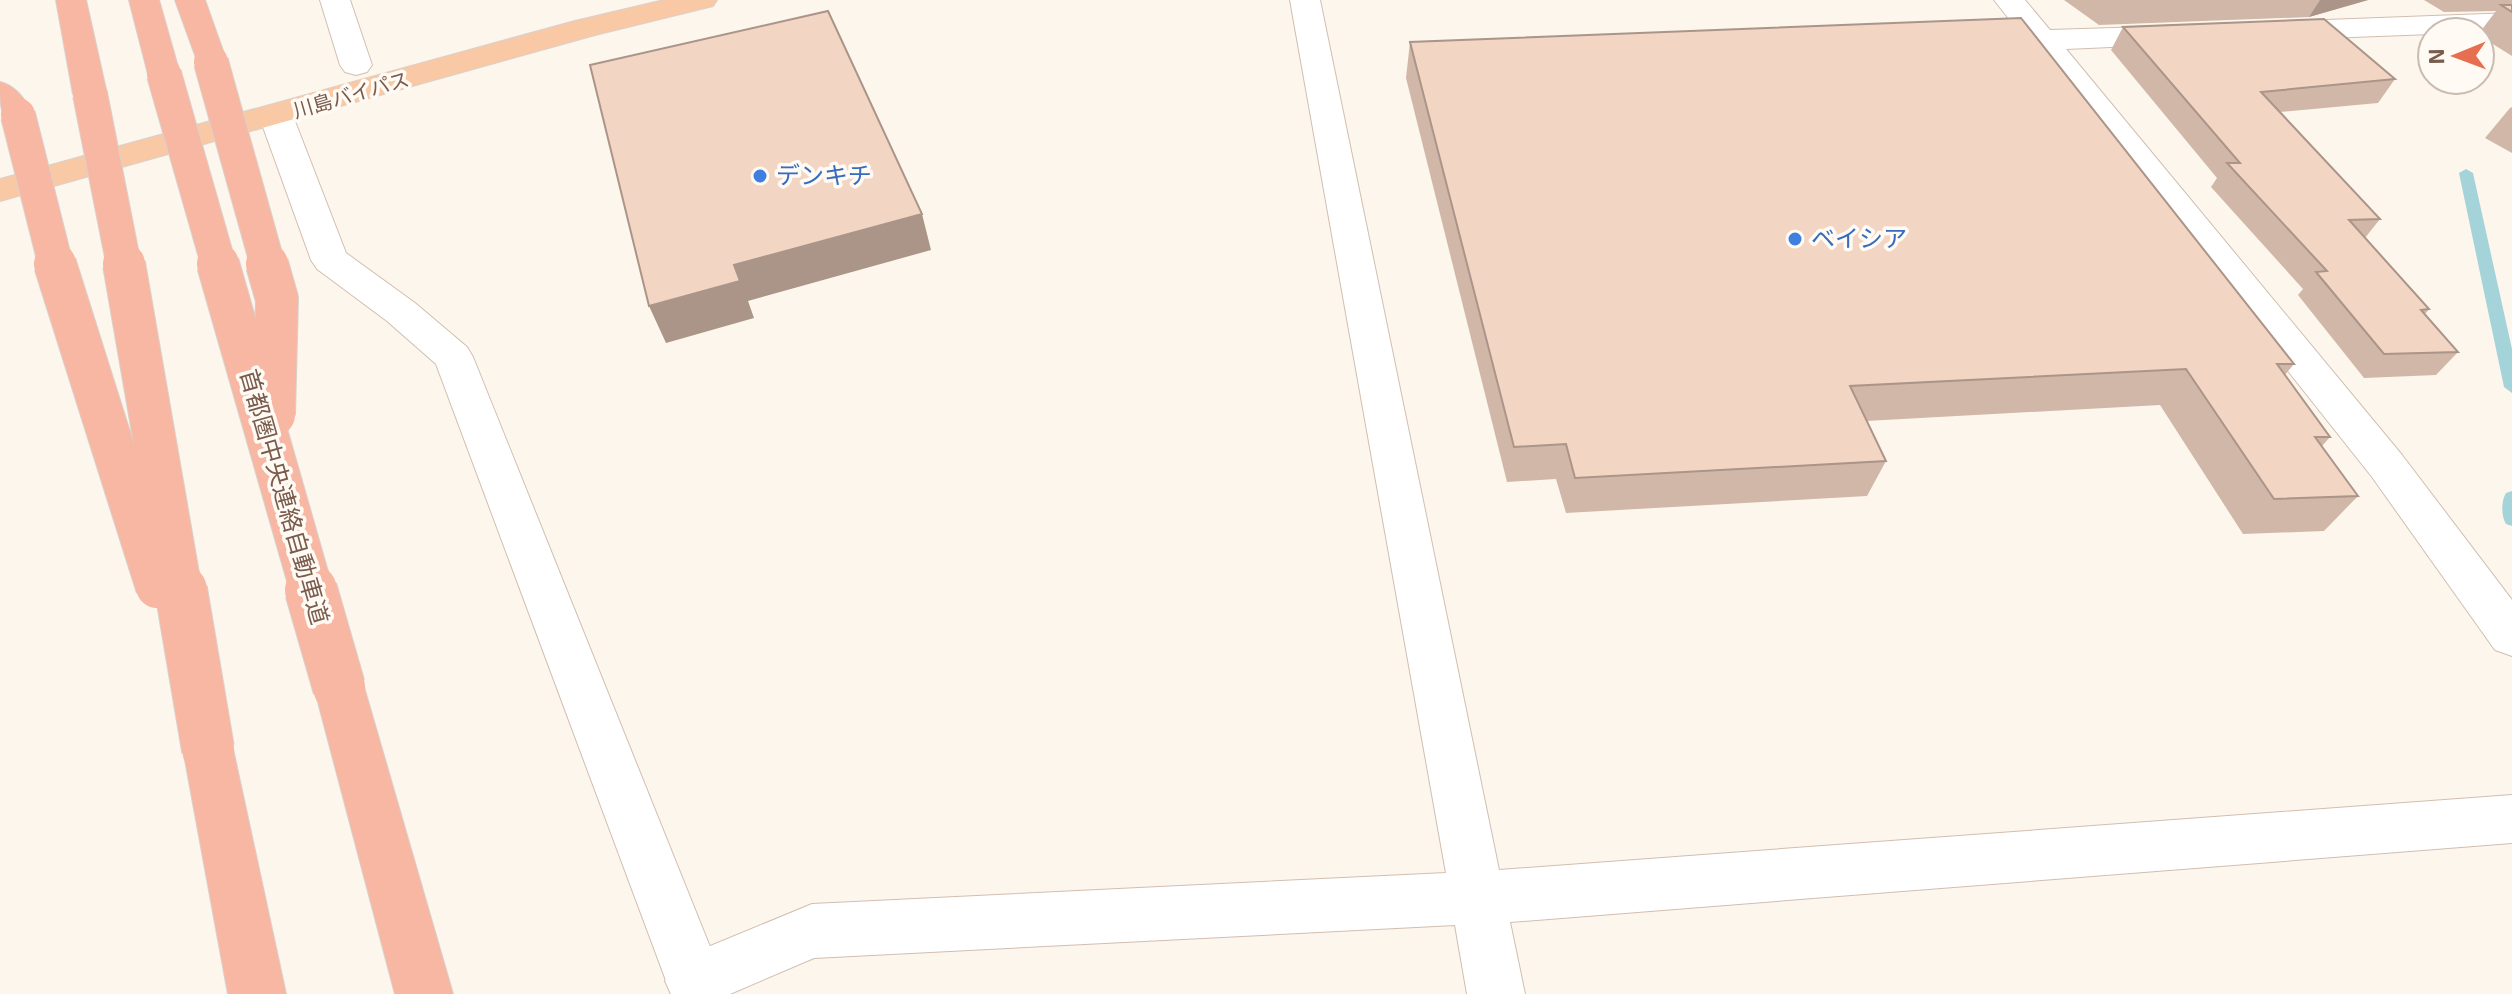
<svg xmlns="http://www.w3.org/2000/svg" width="2512" height="994" viewBox="0 0 2512 994" font-family="'Exo 2','Noto Sans JP',sans-serif">
	<rect width="100%" height="100%" fill="#fdf6ec"/>
	<g fill="none" stroke-linecap="round" stroke-linejoin="round">
		<path fill="#a5d3da" fill-rule="evenodd" d="M2466 169 2473 173 2512 349V393L2504 387 2459 173Z
			M2512 491V526L2506 524C2501 516 2501 501 2506 493Z"/>
		<defs>
			<path id="minor" d="M1290 0H1320L1499 870 2512 795V843L1510 922 1525 994H1467L1455 925 814 958 730 994H671L665 981 674 961 812 904 1446 873Z
				M1994 0H2025L2050 30 2178 26 2189 28 2194 35 2189 42 2178 44 2066 49 2402 455 2512 600V656L2495 650 2372 477Z
				M2512 13V31L2432 32V34L2275 40 2264 38 2259 31 2264 24 2275 22Z"/>
			<path id="tertiary" d="M320 0H350L372 65 367 72 356 75 345 72 340 65Z
				M276 106 288 109 293 116 346 253 415 303 467 347 473 357 729 994H671L436 364 387 321 317 269 311 260 259 116 264 109Z"/>
			<path id="trunk" d="M664 0H717L713 6 595 35 0 201V179L575 21Z"/>
			<path id="motorway" d="M56 0H86L107 94 102 101 90 104 78 101 73 94Z
				M129 0H159L180 74 176 81 164 84 152 81 148 74Z
				M175 0H205L227 62 222 69 211 72 200 69Z
				M0 82C17 86 25 101 35 115L30 122C0 131 0 108 0 82Z
				M339 666 356 672 364 687 453 994H395L314 687 322 672Z
				M208 727 226 733 233 749 286 994H228L183 749 190 733Z"/>
		</defs>
		<use href="#minor" stroke="#d1beb0" stroke-width="2"/>
		<use href="#tertiary" stroke="#d1beb0" stroke-width="2"/>
		<use href="#trunk" stroke="#dad1cd" stroke-width="2"/>
		<use href="#motorway" stroke="#dad1cd" stroke-width="2"/>
		<use href="#minor" fill="#fff" fill-rule="evenodd"/>
		<use href="#tertiary" fill="#fff" fill-rule="evenodd"/>
		<use href="#trunk" fill="#f9c8a4" fill-rule="evenodd"/>
		<use href="#motorway" fill="#f7b7a3" fill-rule="evenodd"/>
		<defs>
			<path id="motorway-bridge-far2" d="M211 62 268 266
				M164 74 219 266
				M90 94 124 266
				M18 115 56 266"/>
			<path id="motorway-bridge-far1" d="M55 264 157 587
				M124 264 181 592
				M218 264 312 592
				M267 264 277 299 274 415"/>
			<path id="motorway-bridge" d="M181 590 208 749
				M311 590 339 687"/>
		</defs>
		<use href="#motorway-bridge-far2" stroke="#dad1cd" stroke-width="36" stroke-linecap="butt"/>
		<use href="#motorway-bridge-far1" stroke="#dad1cd" stroke-width="44" stroke-linecap="butt"/>
		<use href="#motorway-bridge" stroke="#dad1cd" stroke-width="54" stroke-linecap="butt"/>
		<use href="#motorway-bridge-far2" stroke="#f7b7a3" stroke-width="34"/>
		<use href="#motorway-bridge-far1" stroke="#f7b7a3" stroke-width="42"/>
		<use href="#motorway-bridge" stroke="#f7b7a3" stroke-width="52"/>
	</g>
	<path fill="#d1b7a8" d="M2064 0H2368L2309 17 2099 25Z
		M2424 0H2512V56L2480 36V32L2496 11 2444 12Z
		M2123 27 2395 79 2378 103 2280 112 2380 219 2365 238 2429 309 2425 314 2458 352 2436 375 2364 378 2298 295 2303 289 2211 187 2217 178 2111 50Z
		M1410 42 2294 364 2285 375 2330 437 2322 446 2358 496 2324 531 2243 534 2160 405 1866 421 1886 461 1867 496 1566 513 1556 479 1507 482 1406 78Z
		M2512 107V153L2485 138 2510 108Z"/>
	<path fill="#aa9588" d="M2320 0H2368L2309 17Z
		M922 214 931 250 748 301 754 318 666 343 649 306 734 265Z"/>
	<path fill="#f3d5c3" stroke="#aa9588" stroke-width="2" d="M2501 5H2512V12Z
		M828 11 922 214 734 265 740 281 649 306 590 65Z
		M2021 18 2294 364H2277L2330 437H2315L2358 496 2274 499 2186 369 1850 386 1886 461 1575 478 1566 444 1514 447 1410 42Z
		M2324 19 2395 79 2261 92 2380 219 2349 220 2429 309 2421 310 2458 352 2384 354 2316 272 2327 271 2227 163H2240L2123 27Z"/>
	<g fill="#3f7fe0" stroke="#fffaf3" stroke-width="3">
		<circle cx="760" cy="176" r="8"/>
		<circle cx="1795" cy="239" r="8"/>
	</g>
	<g text-anchor="middle" stroke-width="7" stroke-linejoin="round" paint-order="stroke">
		<g font-size="20" fill="#7a5c4d" stroke="#fffaf3">
			<text transform="translate(351 95) rotate(-16)" y="7">川島バイパス</text>
		</g>
		<g font-size="24" fill="#366cbe" stroke="#fffaf3" text-anchor="start">
			<text x="776" y="184">デンキチ</text>
			<text x="1811" y="247">ベイシア</text>
		</g>
		<g font-size="24" fill="#7a5c4d" stroke="#fffaf3">
			<text transform="translate(284 497) rotate(74)" y="8">首都圏中央連絡自動車道</text>
		</g>
	</g>
	<g transform="translate(2456 56) rotate(269)"><circle r="38" fill="#fffaf3" stroke="#cabbb1" stroke-width="2"/>
	<path d="M0-6L14 30L0 20L-14 30Z" fill="#e76f51"/>
	<text y="-12" font-size="22" font-weight="bold" text-anchor="middle" fill="#7a5c4d">N</text>
	</g>
</svg>
